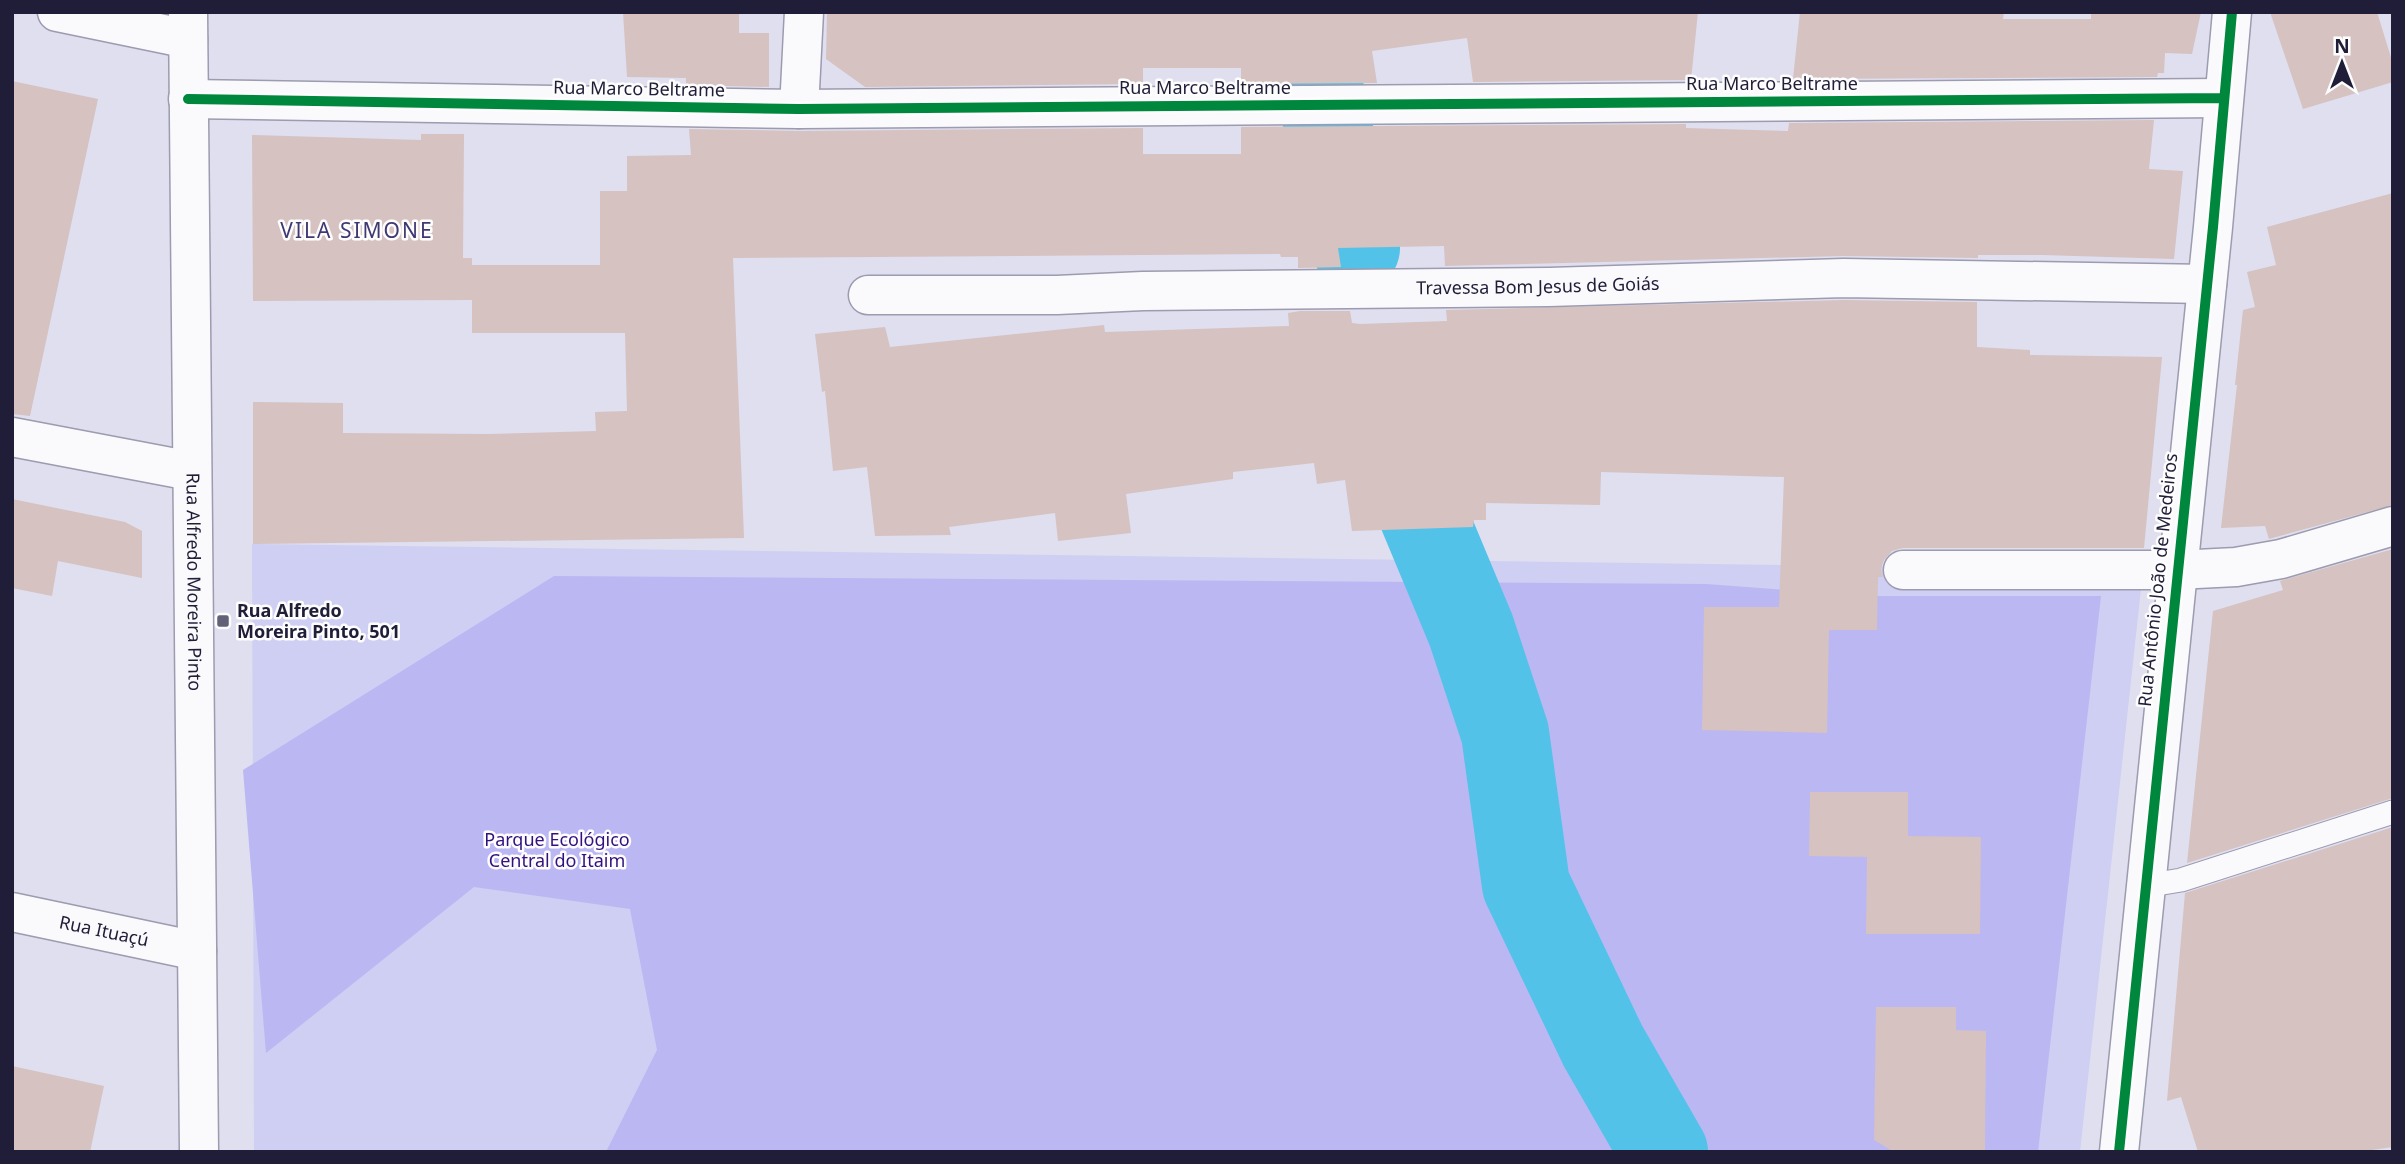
<svg xmlns="http://www.w3.org/2000/svg" width="2405" height="1164" viewBox="0 0 2405 1164" font-family="'Noto Sans',sans-serif">
	<rect width="100%" height="100%" fill="#dfdff0"/>
	<path fill="#cfcef3" d="M252 544 2143 570 2080 1152H254Z"/>
	<path fill="#bbb7f3" d="M554 576 1706 584 1866 596H2101L2038 1152H606L657 1050 630 909 474 887 266 1053 243 770Z"/>
	<g fill="none" stroke-linecap="round" stroke-linejoin="round">
		<path stroke="#53c2e8" stroke-width="88" d="M1302 12 1356 248
			M1393 412 1408 479 1471 630 1505 733 1526 885 1603 1046 1664 1152"/>
	</g>
	<path fill="#d5c2c1" d="M623 12H739V33H769V87L686 85V78L627 77Z
		M827 12H1698L1691 80 1473 82 1467 38 1372 51 1377 83 1241 84V68H1143V84L865 87 826 59Z
		M1800 12H2004L2003 19H2091V12H2201L2192 54 2165 53 2164 73H2158L2157 77 1793 79Z
		M2270 12H2377L2393 64V82L2303 109Z
		M12 81 98 99 30 416 12 414Z
		M2154 120 2149 169 2183 171 2174 259 2042 255H1978V258L1843 256 1445 266 1444 246 1338 248 1341 267 1298 268V257H1281L1280 254 733 258 744 538 253 544V402L343 403V433L488 434 596 431 595 412 627 411 625 333H472V300L253 301 252 135 421 140V134H464L463 258H472V265H600V191H627V156L691 155 689 129 799 131 1143 128V154H1241V127L1686 124V128L1788 131 1789 123Z
		M2393 193V505L2269 539 2265 526 2221 528 2237 385H2235L2243 310 2255 307 2247 272 2276 265 2267 227Z
		M1844 300 1977 302V347L2030 350V355L2162 357 2144 548H1903L1892 551 1884 560 1881 569 1883 577H1878L1877 630H1829L1827 733 1702 730 1704 607H1779L1784 477 1601 472 1600 505 1486 503V520H1474L1473 527 1352 531 1345 480 1317 484 1314 463 1233 472V479L1126 494 1131 533 1058 541 1055 513 949 527 951 535 875 536 867 467 833 471 825 391 822 392 815 334 885 327 890 347 1104 325 1105 332 1289 326 1288 313 1300 311H1350L1352 323 1360 324 1447 321 1446 310Z
		M12 499 125 522 142 531V578L58 561 52 596 12 588Z
		M2393 549V798L2187 863 2213 611 2283 590 2280 581Z
		M1810 792H1908V836L1981 837 1980 934H1866L1867 857 1809 856Z
		M2393 827V1147L2358 1152H2198L2181 1097 2167 1101 2185 893Z
		M1876 1007H1956V1030L1986 1031 1985 1152H1894L1874 1140Z
		M12 1066 104 1086 90 1152H12Z"/>
	<g fill="none" stroke-linecap="round" stroke-linejoin="round">
		<defs>
			<path id="service" d="M2145 886 2181 880 2393 812"/>
			<g id="minor">
				<path d="M57 12 188 39"/>
				<path id="s1" d="M188 12 199 1152"/>
				<path d="M188 99 799 109 2223 98"/>
				<path d="M799 109 804 12"/>
				<path id="s2" d="M868 295H1057L1143 291 1549 287 1844 278 2207 284"/>
				<path d="M12 437 191 471"/>
				<path d="M1903 570H2177L2236 567 2281 559 2393 526"/>
				<path id="s3" d="M12 912 197 951"/>
			</g>
			<path id="tertiary" d="M2119 1152 2213 227 2232 12"/>
		</defs>
		<use href="#service" stroke="#9c9baf" stroke-width="25"/>
		<use href="#minor" stroke="#9c9baf" stroke-width="41"/>
		<use href="#tertiary" stroke="#9c9baf" stroke-width="41"/>
		<use href="#service" stroke="#fafafd" stroke-width="23"/>
		<use href="#minor" stroke="#fafafd" stroke-width="38"/>
		<use href="#tertiary" stroke="#fafafd" stroke-width="38"/>
		<defs>
			<path id="cycleway" d="M188 99 799 109 2223 98
				M2119 1152 2213 227 2232 12"/>
		</defs>
		<use href="#cycleway" stroke="#fdfdfd" stroke-width="15"/>
		<use href="#cycleway" stroke="#00873e" stroke-width="10"/>
	</g>
	<rect fill="#626178" stroke="#fdfdfd" stroke-width="2.5" x="216" y="614" width="14" height="14" rx="3.5"/>
	<g text-anchor="middle" stroke-width="5" stroke-linejoin="round" paint-order="stroke">
		<g font-size="18" fill="#1f1d37" stroke="#fdfdfd">
			<text x="1772" y="90">Rua Marco Beltrame</text>
			<text x="1205" y="94">Rua Marco Beltrame</text>
			<text transform="translate(639 89) rotate(1)" y="6">Rua Marco Beltrame</text>
			<text dy="6" stroke="none"><textPath href="#s2" startOffset="670">Travessa Bom Jesus de Goiás</textPath></text>
			<text transform="translate(2158 580) rotate(-84)" y="6">Rua Antônio João de Medeiros</text>
			<text dy="6" stroke="none"><textPath href="#s1" startOffset="570">Rua Alfredo Moreira Pinto</textPath></text>
			<text dy="6" stroke="none"><textPath href="#s3" startOffset="94">Rua Ituaçú</textPath></text>
		</g>
		<g font-size="18" font-weight="bold" fill="#1f1d37" stroke="#fdfdfd" text-anchor="start">
			<text x="237" y="617">Rua Alfredo<tspan x="237" dy="21">Moreira Pinto, 501</tspan></text>
		</g>
		<g font-size="18" fill="#32117f" stroke="#fdfdfd">
			<text x="557" y="846">Parque Ecológico<tspan x="557" dy="21">Central do Itaim</tspan></text>
		</g>
		<g font-size="21" letter-spacing="2" fill="#3f3873" stroke="#fdfdfd">
			<text x="357" y="238">VILA SIMONE</text>
		</g>
	</g>
	<rect width="2405" height="1164" fill="none" stroke="#1f1d37" stroke-width="28"/>
	<g transform="translate(2342 63)" stroke="#fdfdfd" stroke-width="5" paint-order="stroke">
	<path d="M0-5L12 26L0 18L-12 26Z" fill="#1f1d37"/>
	<text y="-10" font-size="19" font-weight="bold" text-anchor="middle" fill="#1f1d37">N</text>
	</g>
</svg>
